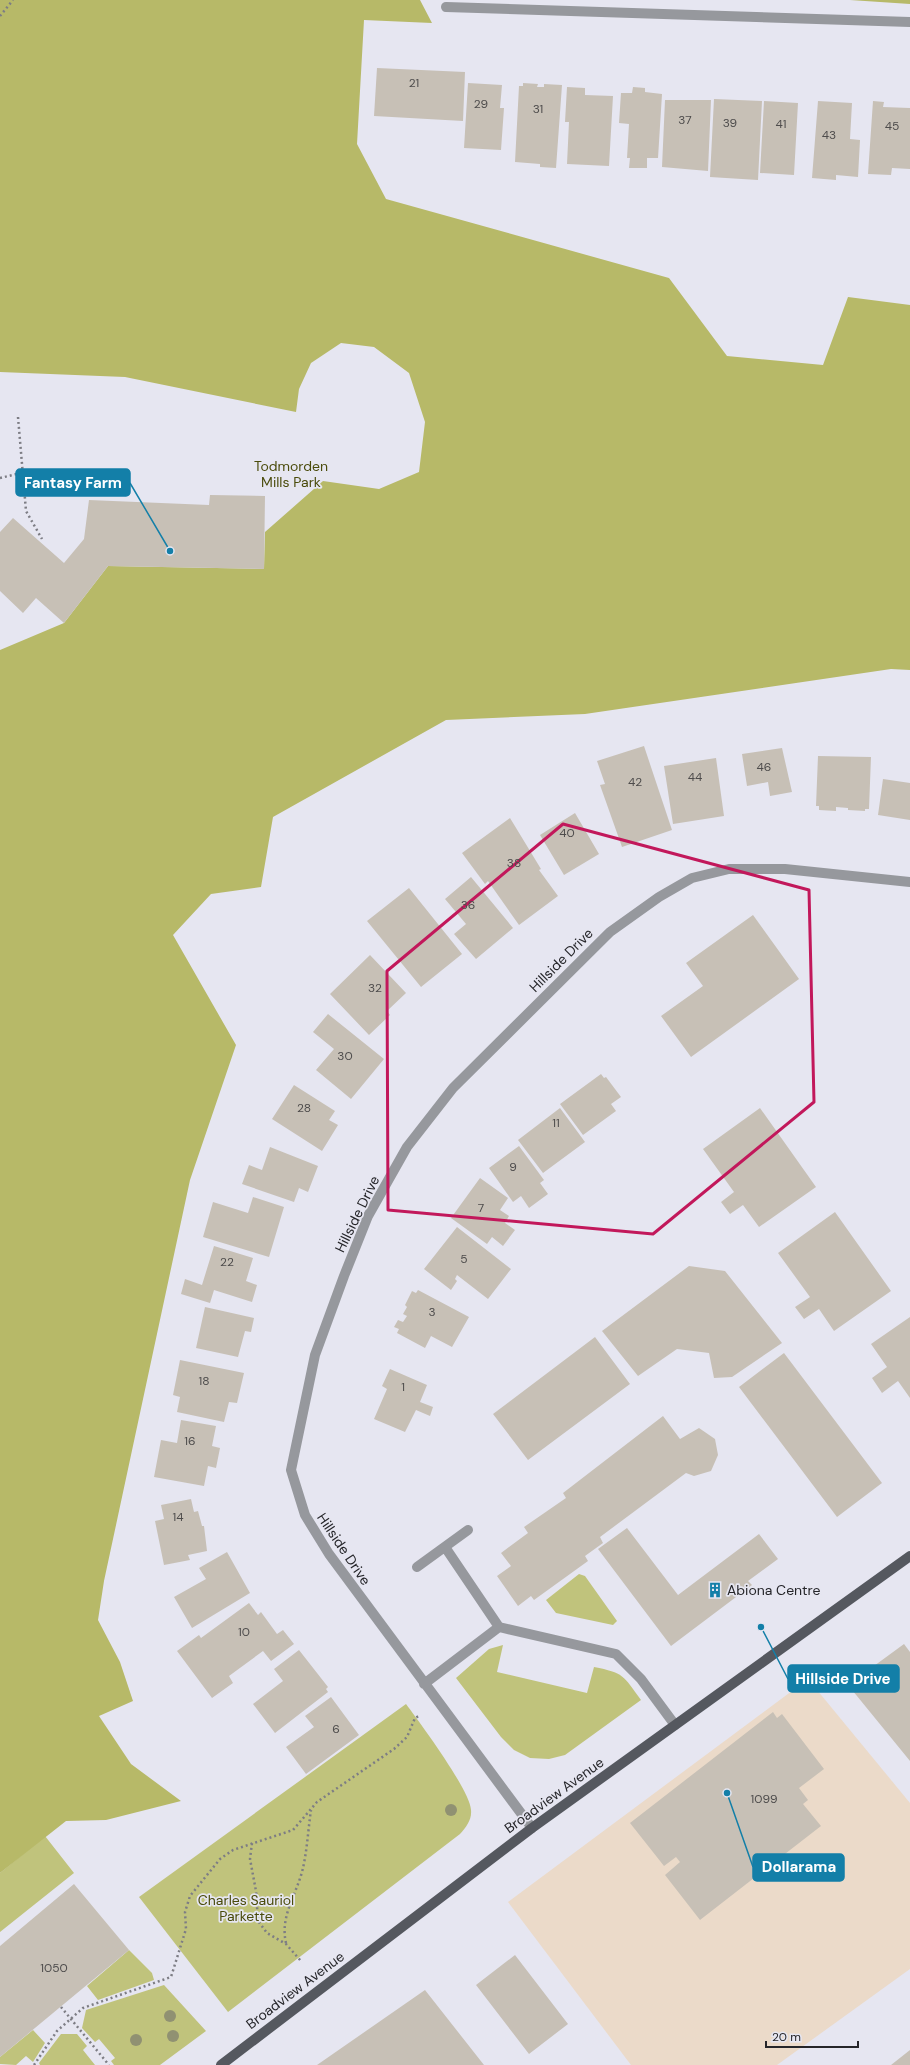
<svg xmlns="http://www.w3.org/2000/svg" width="910" height="2065" viewBox="0 0 910 2065" font-family="'DM Sans',sans-serif">
	<rect width="100%" height="100%" fill="#e6e6f1"/>
	<path fill="#ebdac9" d="M808 1679 910 1803V1969L777 2065H631L508 1902Z"/>
	<path fill="#c0c37c" d="M579 1574 585 1576 617 1621 613 1625 556 1613 546 1600Z
		M503 1645 497 1672 587 1693 594 1667C624 1673 623 1675 641 1700L565 1755 549 1759 530 1758 514 1750 501 1737 456 1678 489 1649Z
		M406 1704C420 1723 470 1790 471 1810 472 1820 466 1827 460 1834L228 2012 139 1897Z
		M45 1836 74 1873 0 1932V1873Z
		M129 1950 152 1973 154 1980 98 2000 87 1986Z
		M164 1985 206 2031 160 2065H114L111 2061 115 2058 99 2039 95 2042 82 2028 86 2010Z
		M33 2030 45 2043 33 2062 26 2056 16 2065 0 2064V2057Z
		M61 2034H77L87 2046 83 2050 95 2065H40L39 2063Z"/>
	<path fill="#b7b968" d="M0 0H420L432 23 364 20 357 144 386 199 669 278 727 356 823 365 848 297 910 305V670L891 669 585 714 446 720 273 817 261 887 211 894 173 935 236 1045 190 1180 104 1581 98 1620 120 1662 133 1701 99 1716 131 1764 181 1801 106 1820 66 1821 0 1873V650L64 623 108 566 264 569 265 532 323 481 379 489 419 472 425 422 409 373 374 347 341 343 311 363 299 389 296 412 125 377 0 372Z
		M850 0H910V4Z"/>
	<path fill="#c7c0b6" d="M377 68 465 72 463 121 374 116Z
		M468 83 502 85 500 108H504L501 150 464 148Z
		M523 83 538 84 537 87H544V84L562 85 556 168 540 167V164L515 162 519 86H523Z
		M567 87 585 88V95L613 96 609 166 567 164 569 122H565Z
		M633 87 645 88V92L662 94 658 158H647V168H629L630 158H627L629 124 619 123 621 93H632Z
		M714 99 762 101 758 180 710 177Z
		M665 100H711L708 171 662 167Z
		M764 101 798 103 794 175 760 173Z
		M818 101 852 103 850 139 860 140 858 177 836 175V180L812 178Z
		M873 101 884 102 883 107 910 108V169L892 168 891 175 868 174Z
		M210 495 265 496 264 569 108 566 64 623 36 598 23 613 0 591V532L13 518 64 563 84 539 89 500 209 505Z
		M644 746 672 830 622 847 600 785 605 784 597 761Z
		M782 748 792 792 770 796 768 782 747 786 742 754Z
		M818 756 871 757 869 809H865V811L848 810V808L836 807V811L819 810V806H816Z
		M716 758 724 816 673 824 664 766Z
		M883 779 910 783V820L878 815Z
		M575 813 599 854 564 875 540 835Z
		M510 818 541 869 539 870 558 896 519 925 488 881 485 884 462 853Z
		M471 877 513 928 476 959 454 934 466 924 445 899Z
		M409 888 462 954 421 987 367 921Z
		M753 915 799 979 691 1057 661 1016 703 986 686 963Z
		M370 955 406 993 387 1011 390 1015 369 1035 330 994Z
		M328 1014 384 1059 351 1099 316 1070 334 1049 313 1032Z
		M601 1074 604 1078 606 1077 621 1097 611 1104 616 1111 583 1135 560 1104Z
		M294 1085 335 1111 329 1120 338 1125 322 1151 272 1119Z
		M560 1108 585 1142 543 1173 518 1140Z
		M760 1108 816 1187 759 1227 743 1205 730 1214 721 1202 734 1192 703 1149Z
		M519 1146 544 1180 540 1183 548 1194 529 1208 521 1196 513 1202 489 1168Z
		M270 1147 318 1166 308 1192 299 1188 294 1202 242 1184 249 1165 262 1170Z
		M480 1178 508 1198 500 1210 509 1216 505 1223 515 1230 503 1246 492 1237 487 1244 451 1218Z
		M253 1197 284 1207 269 1257 203 1237 213 1202 248 1213Z
		M835 1212 891 1291 834 1331 819 1309 804 1319 795 1307 810 1297 778 1253Z
		M457 1227 511 1269 488 1299 457 1275 455 1279 457 1281 451 1290 424 1269Z
		M214 1246 253 1258 246 1281 257 1285 252 1302 214 1290 210 1303 181 1294 185 1279 202 1285Z
		M689 1266 725 1271 782 1343 732 1377 714 1378 709 1353 677 1349 638 1376 602 1331Z
		M418 1290 469 1317 452 1347 431 1336 425 1348 397 1333 399 1329 394 1327 398 1320 403 1322 407 1316 403 1314 407 1307 405 1305 412 1291 416 1293Z
		M205 1307 254 1318 251 1332 245 1331 238 1357 196 1348Z
		M910 1317V1398L898 1381 882 1393 872 1378 887 1367 871 1344Z
		M595 1337 630 1384 528 1460 493 1414Z
		M784 1353 882 1483 837 1517 739 1387Z
		M180 1360 244 1373 237 1403 229 1402 224 1422 177 1412 180 1397 173 1395Z
		M390 1369 427 1385 420 1402 433 1407 430 1416 416 1410 405 1432 374 1419 387 1389 382 1386Z
		M663 1416 680 1439 699 1428 715 1439 718 1455 711 1471 694 1476 686 1473 600 1537 603 1543 585 1556 588 1561 534 1600 531 1596 518 1606 497 1576 511 1566 501 1553 528 1533 524 1527 566 1498 563 1493Z
		M181 1420 216 1426 212 1446 220 1448 216 1468 208 1466 204 1486 154 1477 161 1440 177 1443Z
		M191 1499 194 1512 198 1511 202 1526H204L207 1551 188 1555 190 1560 164 1565 155 1521 164 1519 161 1505Z
		M627 1528 678 1595 759 1534 778 1559 748 1581 752 1585 671 1646 598 1549Z
		M227 1552 250 1593 192 1628 174 1597 206 1579 199 1568Z
		M249 1603 258 1615 261 1612 277 1634 283 1630 294 1644 271 1661 263 1651 229 1676 233 1683 212 1698 177 1651 199 1635 201 1638Z
		M904 1644 910 1652V1761L848 1685Z
		M299 1650 328 1687 326 1689 328 1692 275 1733 253 1704 283 1681 274 1669Z
		M331 1697 359 1735 306 1774 286 1747 314 1727 305 1716Z
		M773 1712 777 1718 782 1714 824 1769 799 1788 808 1800 803 1804 821 1826 700 1920 665 1875 680 1862 676 1857 664 1866 630 1823Z
		M74 1884 129 1950 0 2057V1946Z
		M515 1955 568 2024 529 2054 476 1985Z
		M425 1990 484 2065H317Z
		M910 2050V2065H891Z"/>
	<g fill="none" stroke-linecap="round" stroke-linejoin="round">
		<path stroke="#7d7d84" stroke-width="2.5" stroke-dasharray="2 3" stroke-linecap="butt" d="M0 16 13 0
			M18 417 26 511 42 539
			M0 478 21 473
			M252 1843 250 1859 256 1891 258 1921 267 1933 286 1944 301 1961
			M286 1943C280 1917 295 1897 302 1872 307 1853 308 1830 311 1810
			M61 2007 109 2065
			M34 2065 57 2031 83 2008 171 1977 186 1929 185 1912 190 1896 220 1859 233 1850 293 1830 317 1802 394 1749 407 1737 415 1718 419 1716"/>
		<path stroke="#96989d" stroke-width="10" d="M446 7 910 22
			M445 1547 499 1627 616 1654 641 1679 675 1725
			M417 1567 468 1530
			M424 1684 499 1627
			M532 1828 329 1554 305 1515 291 1470 315 1355 344 1276 368 1216 407 1147 453 1088 610 932 659 897 692 878 729 869H785L910 882"/>
		<path stroke="#55585f" stroke-width="10" d="M221 2065 532 1828 910 1556"/>
	</g>
	<g fill="#909172">
		<circle cx="451" cy="1810" r="6"/>
		<circle cx="170" cy="2016" r="6"/>
		<circle cx="173" cy="2036" r="6"/>
		<circle cx="136" cy="2040" r="6"/>
	</g>
	<path fill="none" stroke="#c2185b" stroke-width="3" stroke-linejoin="round" d="M563 824 809 890 814 1102 653 1234 388 1210 387 971Z"/>
	<defs>
		<symbol id="building-bare" viewBox="-9 -9 18 18"><path d="M-4-6H4V6H1V3H-1V6H-4ZM-2.5-4.3h1.7v1.8h-1.7ZM.8-4.3h1.7v1.8H.8ZM-2.5-1h1.7V.8h-1.7ZM.8-1h1.7V.8H.8Z" fill="#137fa8" stroke="#e6e6f1" stroke-width="2.5" paint-order="stroke"/></symbol>
	</defs>
	<g fill-rule="evenodd">
		<use href="#building-bare" x="704" y="1579" width="22" height="22"/>
	</g>
	<g text-anchor="middle" stroke-width="3.5" stroke-linejoin="round" paint-order="stroke">
		<g font-size="12" fill="#4e4c4c">
			<text x="414" y="87">21</text>
			<text x="481" y="108">29</text>
			<text x="538" y="113">31</text>
			<text x="685" y="124">37</text>
			<text x="730" y="127">39</text>
			<text x="781" y="128">41</text>
			<text x="892" y="130">45</text>
			<text x="829" y="139">43</text>
			<text x="764" y="771">46</text>
			<text x="695" y="781">44</text>
			<text x="635" y="786">42</text>
			<text x="567" y="837">40</text>
			<text x="514" y="867">38</text>
			<text x="468" y="909">36</text>
			<text x="375" y="992">32</text>
			<text x="345" y="1060">30</text>
			<text x="304" y="1112">28</text>
			<text x="556" y="1127">11</text>
			<text x="513" y="1171">9</text>
			<text x="481" y="1212">7</text>
			<text x="464" y="1263">5</text>
			<text x="227" y="1266">22</text>
			<text x="432" y="1316">3</text>
			<text x="204" y="1385">18</text>
			<text x="403" y="1391">1</text>
			<text x="190" y="1445">16</text>
			<text x="178" y="1521">14</text>
			<text x="244" y="1636">10</text>
			<text x="336" y="1733">6</text>
			<text x="764" y="1803">1099</text>
			<text x="54" y="1972">1050</text>
		</g>
		<g font-size="14" fill="#4a4b0b" stroke="#e6e6f1">
			<text x="291" y="471">Todmorden<tspan x="291" dy="16">Mills Park</tspan></text>
			<text x="246" y="1905">Charles Sauriol<tspan x="246" dy="16">Parkette</tspan></text>
		</g>
		<g font-size="14" fill="#252529" stroke="#e6e6f1">
			<text transform="translate(561 960) rotate(-45)" y="5">Hillside Drive</text>
			<text transform="translate(357 1214) rotate(-64)" y="5">Hillside Drive</text>
			<text transform="translate(344 1549) rotate(56)" y="5">Hillside Drive</text>
			<text transform="translate(554 1795) rotate(-36)" y="5">Broadview Avenue</text>
			<text transform="translate(295 1990) rotate(-37)" y="5">Broadview Avenue</text>
		</g>
		<g font-size="14" fill="#252529" stroke="#e6e6f1" text-anchor="start">
			<text x="727" y="1595">Abiona Centre</text>
		</g>
	</g>
	<path fill="none" stroke="#137fa8" stroke-width="1.5" d="M170 551L130 483M761 1627L788 1679M727 1793L753 1867"/>
	<g fill="#137fa8" stroke="#e6e6f1" stroke-width="1.5">
		<circle cx="170" cy="551" r="4"/>
		<circle cx="761" cy="1627" r="4"/>
		<circle cx="727" cy="1793" r="4"/>
	</g>
	<g fill="#137fa8" stroke="#137fa8" stroke-width="1.5">
		<rect x="16" y="469" width="114" height="27" rx="4"/>
		<rect x="788" y="1665" width="111" height="27" rx="4"/>
		<rect x="753" y="1854" width="91" height="27" rx="4"/>
	</g>
	<g font-size="15" text-anchor="middle" font-weight="bold" fill="#fff">
		<text x="73" y="488">Fantasy Farm</text>
		<text x="843" y="1684">Hillside Drive</text>
		<text x="799" y="1872">Dollarama</text>
	</g>
	<path d="M766 2041v6h92v-6" fill="none" stroke="#252529" stroke-width="2"/>
	<text x="772" y="2041" font-size="12" fill="#252529" stroke="#e6e6f1" stroke-width="3" paint-order="stroke">20 m</text>
</svg>
